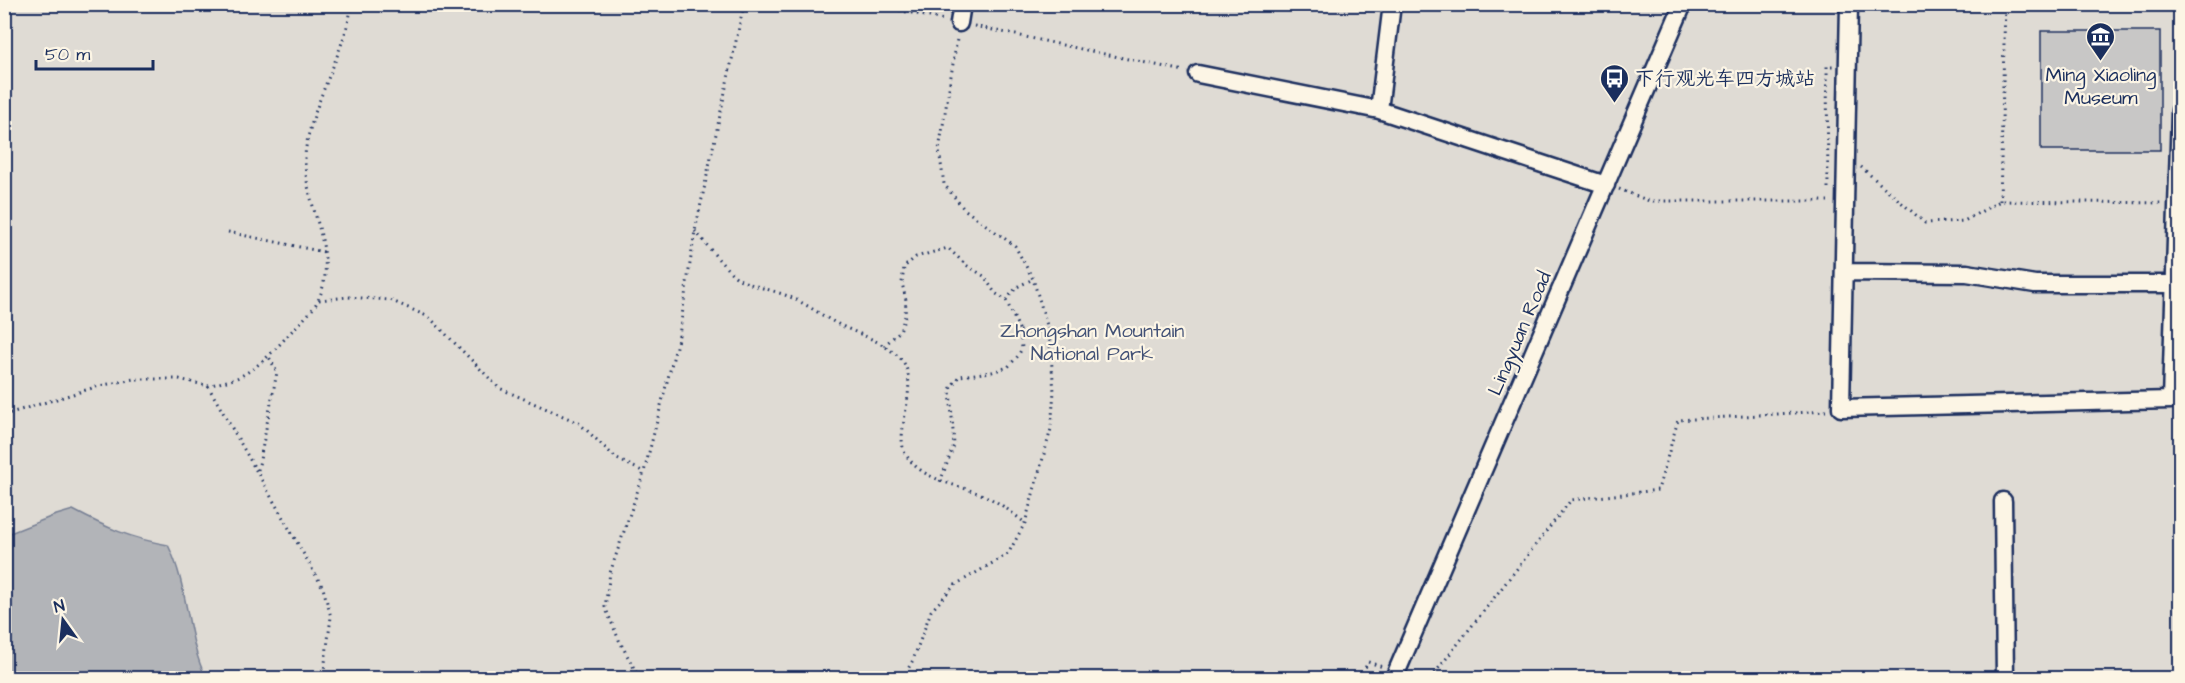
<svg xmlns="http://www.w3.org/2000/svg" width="2185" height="683" viewBox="0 0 2185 683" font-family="'Architects Daughter','LXGW WenKai TC',sans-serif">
	<rect width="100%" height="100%" fill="#fcf5e5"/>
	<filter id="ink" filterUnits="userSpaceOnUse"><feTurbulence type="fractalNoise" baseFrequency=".0167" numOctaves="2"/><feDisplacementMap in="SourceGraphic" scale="12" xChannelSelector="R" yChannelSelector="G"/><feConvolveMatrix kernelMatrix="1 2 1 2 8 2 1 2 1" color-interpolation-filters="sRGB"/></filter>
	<g filter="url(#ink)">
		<path fill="#dfdbd4" stroke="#7d8599" stroke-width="1.5" d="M4 5H2180V678H5Z"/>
		<path fill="#b2b4b8" stroke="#767f94" stroke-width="1.5" d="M73 510C107 528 130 538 168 545 189 587 186 637 206 678H5V535L53 516Z"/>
		<path fill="#c8c7c6" stroke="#1b2f5e" stroke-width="1.5" d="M2041 31H2160V150H2041Z"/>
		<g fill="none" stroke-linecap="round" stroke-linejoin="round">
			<defs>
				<path id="minor" d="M1849 4 1841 408 2171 400 2180 111
					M959 23 962 4
					M1198 74 1379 110 1606 185
					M1379 110 1392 4
					M1844 272 1967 273 2035 284H2174L2180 286
					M2003 501 2005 678
					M1394 678 1683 4"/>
			</defs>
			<use href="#minor" stroke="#1b2f5e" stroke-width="21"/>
			<path stroke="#1b2f5e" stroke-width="3" stroke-dasharray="1.5 4.5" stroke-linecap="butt" d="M870 4 944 20
				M974 26 1184 71
				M1861 167 1925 223 1964 221 2000 201 2163 203
				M1828 188 1827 66H1834
				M1619 189 1649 201H1828
				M2000 201 2005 4
				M695 231C705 242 727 272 739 279 754 287 774 290 790 297 807 304 822 316 838 324 862 336 876 338 898 356 924 378 893 431 905 453 920 479 951 483 975 492 994 498 1010 511 1025 523
				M228 232 324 252
				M319 300 348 297 390 300 429 317 499 388 579 423 617 459 644 472
				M1006 300 1017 287 1033 279
				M1020 331 1048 332
				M884 346 900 331 905 316 906 300 902 283 904 267 916 257 948 248 966 265 984 276 995 293 1006 300 1020 331 1022 348 1018 356 1008 367 992 372 959 376 950 389 954 445 940 482
				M208 386C218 383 229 381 239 377 259 367 275 350 290 333 299 323 314 311 319 298 341 249 298 197 306 147 315 97 344 54 352 4
				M4 415 99 386 134 379H179L208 386 323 588 331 617 323 678
				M258 470 277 372 269 357
				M1413 676 1423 678
				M660 678 636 672 619 640 605 607 610 573 644 472 679 335 695 231 744 4
				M903 678 913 660 931 611 955 585 1008 554 1025 523 1051 429 1054 391 1049 332 1033 279 1015 246 964 209 944 184 939 150 957 39
				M1360 678 1368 662 1383 667
				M1431 678 1571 500 1658 490 1678 420 1826 411"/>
			<use href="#minor" stroke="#fcf5e5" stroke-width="16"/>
		</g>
	</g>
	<defs>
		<symbol id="museum-pin" viewBox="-11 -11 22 30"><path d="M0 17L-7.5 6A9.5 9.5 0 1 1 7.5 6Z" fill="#1b2f5e" stroke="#fcf5e5"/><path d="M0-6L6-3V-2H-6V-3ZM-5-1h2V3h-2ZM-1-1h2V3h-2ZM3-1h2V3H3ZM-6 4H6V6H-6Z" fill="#fff"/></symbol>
		<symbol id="bus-pin" viewBox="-11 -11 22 30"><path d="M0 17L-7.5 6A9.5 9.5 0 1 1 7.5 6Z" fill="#1b2f5e" stroke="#fcf5e5"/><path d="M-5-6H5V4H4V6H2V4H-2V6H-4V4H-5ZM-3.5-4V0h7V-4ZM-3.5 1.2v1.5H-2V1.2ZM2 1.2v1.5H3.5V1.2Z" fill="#fff"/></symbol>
	</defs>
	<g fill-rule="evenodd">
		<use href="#museum-pin" x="2084" y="20" width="33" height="45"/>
		<use href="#bus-pin" x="1598" y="62" width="33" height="45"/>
	</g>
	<g text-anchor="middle" stroke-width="4.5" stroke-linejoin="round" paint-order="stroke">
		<g font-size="20" fill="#1b2f5e" stroke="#fcf5e5">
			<text x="2101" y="81">Ming Xiaoling<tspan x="2101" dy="23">Museum</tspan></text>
			<text x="1635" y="85" text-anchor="start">下行观光车四方城站</text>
		</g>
		<g font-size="20" fill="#425176" stroke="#fcf5e5">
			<text x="1092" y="337">Zhongshan Mountain<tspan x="1092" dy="23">National Park</tspan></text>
		</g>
		<g font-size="20" fill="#1b2f5e" stroke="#fcf5e5">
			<text transform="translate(1519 333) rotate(-67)" y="7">Lingyuan Road</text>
		</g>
	</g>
	<rect width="2185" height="683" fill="none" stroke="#fcf5e5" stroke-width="24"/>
	<rect x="12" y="12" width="2161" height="659" fill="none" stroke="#1b2f5e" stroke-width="2" filter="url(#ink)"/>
	<g transform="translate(63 620) rotate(345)" stroke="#fcf5e5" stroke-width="4.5" paint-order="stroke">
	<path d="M0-4.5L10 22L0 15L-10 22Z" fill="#1b2f5e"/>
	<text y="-9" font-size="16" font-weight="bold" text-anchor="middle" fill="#1b2f5e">N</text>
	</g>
	<path d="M36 60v9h117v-9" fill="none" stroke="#1b2f5e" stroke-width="3"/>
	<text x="45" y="60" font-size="18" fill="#1b2f5e" stroke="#fcf5e5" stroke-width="4.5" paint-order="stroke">50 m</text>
</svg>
